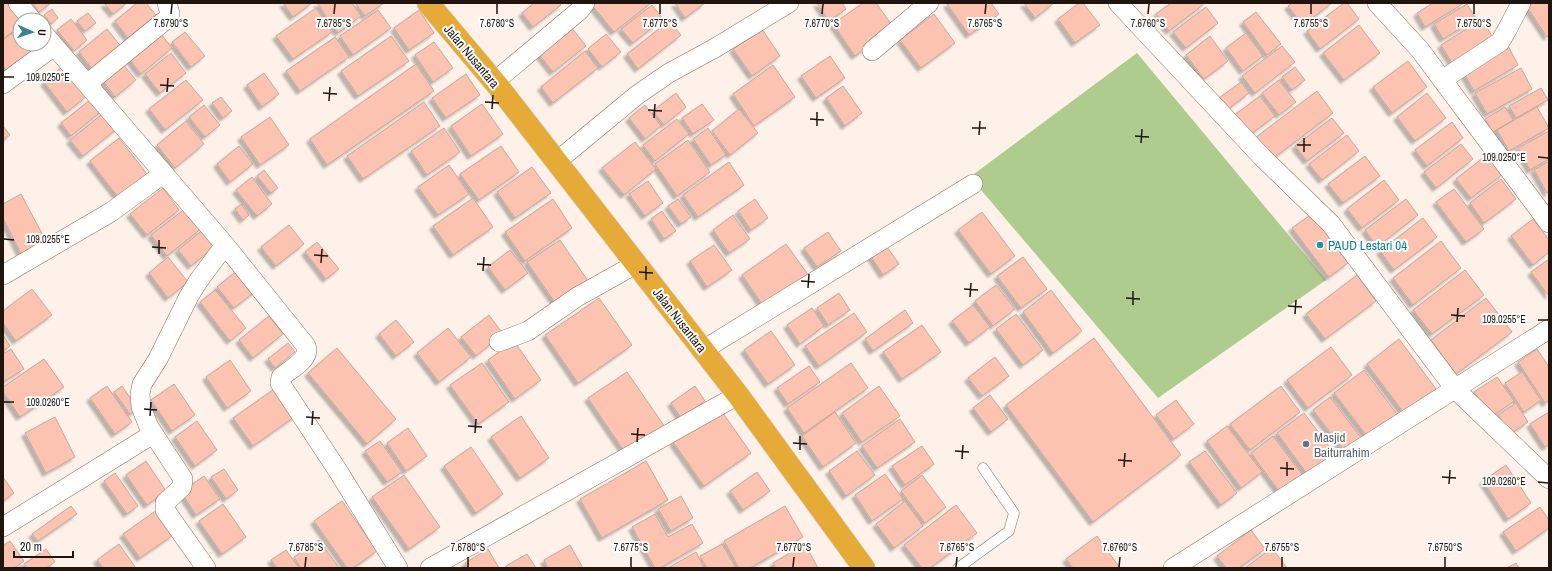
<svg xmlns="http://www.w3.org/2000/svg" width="1552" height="571" viewBox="0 0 1552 571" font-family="'Archivo Narrow',sans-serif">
	<defs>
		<filter id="shadow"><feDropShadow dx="-3.5" dy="3.5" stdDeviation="1" flood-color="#0004"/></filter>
	</defs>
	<rect width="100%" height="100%" fill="#fdf1e9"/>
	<path fill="#adcc8d" d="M1137 53 1326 280 1158 398 970 177Z"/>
	<path fill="#fdc3b1" stroke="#c7a69b" filter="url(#shadow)" d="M3 3H12L20 20V26L3 39Z
		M32 3H51L39 12Z
		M104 3H127L113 14Z
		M137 3H146L156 15 128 38 115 21Z
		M283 3H312L293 17Z
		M317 3H352L361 16 338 33Z
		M355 3H384L365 16Z
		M534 3H560L561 5 533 27 522 13Z
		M593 3H651L614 32 591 4Z
		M675 3H705L685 18Z
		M817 3H842L846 9 829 21Z
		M863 3H876L894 28 855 56 833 24Z
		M949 3H991L999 14 969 35 947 4Z
		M1024 3H1054L1035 18Z
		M1079 3H1083L1100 25 1075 43 1058 19Z
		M1171 3H1202L1203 5 1169 31 1156 14Z
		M1292 3H1332L1303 25 1288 6Z
		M1344 3H1347L1359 19 1320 49 1307 31Z
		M1433 3H1464L1425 27 1417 13Z
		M1533 3H1549V36L1547 37 1527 7Z
		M1467 4 1476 19 1443 39 1434 24Z
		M652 5 663 19 633 43 621 29Z
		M1206 7 1218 23 1186 48 1173 32Z
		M316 8 332 32 293 59 276 36Z
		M52 9 58 18 51 24 44 15Z
		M378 10 391 28 353 55 340 36Z
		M419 10 434 33 409 50 394 28Z
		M1256 12 1281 44 1267 55 1243 22Z
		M88 13 96 23 85 31 77 21Z
		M934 14 955 43 921 68 900 40Z
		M71 19 87 40 74 51 57 30Z
		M1482 19 1495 41 1454 66 1441 45Z
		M669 21 681 35 638 69 627 54Z
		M1359 25 1380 53 1344 80 1323 53Z
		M20 27V44H42L11 76 3 66V40Z
		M571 27 586 46 553 72 538 53Z
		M107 29 122 48 93 70 79 52Z
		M762 29 780 56 752 76 733 49Z
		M158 30 172 48 141 74 126 55Z
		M185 32 205 56 191 67 172 42Z
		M1246 33 1263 56 1243 71 1226 48Z
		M606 34 621 52 602 67 588 49Z
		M391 36 409 61 358 96 341 71Z
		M1210 36 1228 61 1204 79 1186 55Z
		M335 37 349 57 300 91 286 71Z
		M434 42 453 68 433 82 415 55Z
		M1507 44 1518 65 1474 91 1462 70Z
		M1282 46 1295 62 1255 93 1242 76Z
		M585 51 598 68 553 103 541 87Z
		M171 53 186 73 160 93 145 74Z
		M830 56 845 78 816 98 801 76Z
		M1408 61 1427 87 1392 113 1373 87Z
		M122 63 136 80 115 97 102 79Z
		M416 64 434 91 327 165 310 139Z
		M773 65 795 97 754 126 733 94Z
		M63 66 87 96 67 112 44 82Z
		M1295 67 1305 80 1292 90 1282 77Z
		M1521 68 1532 89 1487 114 1475 93Z
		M264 73 279 94 262 107 247 85Z
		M466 74 480 95 446 118 432 98Z
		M186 80 203 100 165 130 149 109Z
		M1279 80 1296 102 1279 115 1262 93Z
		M1241 82 1249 93 1228 109 1219 98Z
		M843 86 862 113 845 126 826 98Z
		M1541 88 1548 100 1516 118 1509 106Z
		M1317 91 1333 113 1271 160 1255 138Z
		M676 93 686 107 664 125 653 111Z
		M1427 93 1446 118 1415 141 1397 117Z
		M95 96 105 108 71 136 61 123Z
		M1260 96 1275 116 1247 137 1233 116Z
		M221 97 232 111 223 118 212 103Z
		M424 102 440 126 363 179 347 156Z
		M482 104 503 134 471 156 451 126Z
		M702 104 714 120 693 134 682 118Z
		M204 105 220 125 205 137 189 117Z
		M645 105 661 126 645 139 629 118Z
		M1505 107 1513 120 1493 132 1485 119Z
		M1537 107 1549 128 1509 151 1497 130Z
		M739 109 758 133 730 155 712 131Z
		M106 111 119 127 83 156 70 140Z
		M270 117 289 145 260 165 241 137Z
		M1332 118 1344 133 1307 161 1295 146Z
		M677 119 689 134 655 161 643 145Z
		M186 121 204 144 175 168 157 145Z
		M1452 122 1463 138 1427 166 1415 150Z
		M3 126 10 135 3 140Z
		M444 128 460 152 427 175 411 151Z
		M708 128 726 155 711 165 693 139Z
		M1549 131V159L1530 170 1518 148Z
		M1347 135 1359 151 1322 180 1309 164Z
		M119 138 147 174 118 197 90 161Z
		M688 140 710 172 677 196 655 164Z
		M635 142 656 169 624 195 602 168Z
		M1461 144 1473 159 1436 188 1424 172Z
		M239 146 253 164 230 182 217 164Z
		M501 146 519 172 479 200 460 174Z
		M1488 154 1503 174 1471 198 1456 179Z
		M1365 156 1380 176 1343 203 1328 184Z
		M1549 161V192L1547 193 1534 170Z
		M729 162 744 185 698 217 683 195Z
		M449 165 469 194 438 215 418 187Z
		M532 167 551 193 515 218 497 192Z
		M264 170 278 188 271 193 257 176Z
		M252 177 272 204 257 216 236 190Z
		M1501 179 1516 199 1484 223 1470 203Z
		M1384 180 1399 200 1362 228 1347 209Z
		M648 181 663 203 645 216 629 194Z
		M163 188 179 210 147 235 130 214Z
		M1454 189 1484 229 1466 242 1436 202Z
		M21 194 47 243 22 256 3 218V204Z
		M473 198 493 227 453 255 433 226Z
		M553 199 572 228 525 261 505 232Z
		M678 199 691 217 681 224 668 206Z
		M755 199 768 218 751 230 738 211Z
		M1406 199 1418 215 1377 247 1365 230Z
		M241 204 249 215 243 220 235 209Z
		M186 208 202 228 167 256 151 235Z
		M662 211 676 231 664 239 651 219Z
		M982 212 1015 256 991 274 958 230Z
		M1312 214 1348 263 1329 277 1292 228Z
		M733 215 750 239 729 253 713 230Z
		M1423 218 1437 237 1394 270 1380 251Z
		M1533 219 1549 240V252L1533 265 1511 236Z
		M289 225 304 244 276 266 261 247Z
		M204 229 217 245 191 266 178 250Z
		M828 232 841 251 817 267 804 248Z
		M560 240 588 281 556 304 527 262Z
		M1441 241 1461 268 1413 305 1393 278Z
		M317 242 339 269 326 279 305 252Z
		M786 244 809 276 764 307 742 275Z
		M885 244 899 264 883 275 870 255Z
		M714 245 732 270 707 287 690 261Z
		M510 250 528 273 505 290 488 267Z
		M168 257 188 282 168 298 149 273Z
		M1023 257 1047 289 1021 308 997 276Z
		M1549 259V296L1531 272Z
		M240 268 257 290 234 308 217 287Z
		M1465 270 1484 295 1432 334 1413 310Z
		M1357 275 1376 301 1325 339 1306 314Z
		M996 285 1015 309 993 326 975 301Z
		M32 289 52 315 16 341 3 323V311Z
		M215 290 246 328 230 341 200 302Z
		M1051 290 1082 331 1053 353 1023 312Z
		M839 293 850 310 828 325 817 308Z
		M599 298 632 345 578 383 545 335Z
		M1486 298 1512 332 1456 374 1431 340Z
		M973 305 990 327 969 343 952 321Z
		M812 308 824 326 800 344 787 325Z
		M905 310 913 323 873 351 865 339Z
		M854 313 867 332 819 366 805 346Z
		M1016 314 1043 350 1023 365 996 329Z
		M489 315 503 334 476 356 461 337Z
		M269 316 283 334 253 358 239 340Z
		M396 320 414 342 396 356 379 334Z
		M922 325 941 352 902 379 883 352Z
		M448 328 471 357 439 382 417 353Z
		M771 331 795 365 768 384 744 350Z
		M3 335 10 346 3 351Z
		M1094 338 1181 455 1093 522 1006 405Z
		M1399 339 1436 389 1404 413 1367 364Z
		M514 341 541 380 515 399 488 360Z
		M288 343 295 352 275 368 268 359Z
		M1331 347 1352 375 1308 408 1287 380Z
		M337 348 396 419 367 444 308 373Z
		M11 349 24 369 3 382V354Z
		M1537 349 1549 367V401L1545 403 1518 362Z
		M995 357 1009 376 982 396 968 378Z
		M44 359 64 387 20 417 3 392V387Z
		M230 360 251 391 227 408 206 377Z
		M482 363 509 402 478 424 450 385Z
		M851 363 868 388 804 433 787 408Z
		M809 366 820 382 788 404 777 388Z
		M1364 370 1399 417 1369 439 1334 393Z
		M627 372 665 427 626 454 588 398Z
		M1522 372 1541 400 1524 412 1505 383Z
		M1497 377 1514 401 1491 417 1474 392Z
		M174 384 195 415 172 431 151 400Z
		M107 386 132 422 115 434 90 398Z
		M122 386 138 409 130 414 114 392Z
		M695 386 705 401 681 418 671 403Z
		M879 386 900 416 862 442 842 413Z
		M1281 386 1300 412 1250 450 1230 424Z
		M277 387 297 415 253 446 233 418Z
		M990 395 1008 419 991 432 973 408Z
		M1330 397 1362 439 1345 452 1313 410Z
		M1176 400 1194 424 1174 439 1156 415Z
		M1516 403 1528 422 1510 434 1498 415Z
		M720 409 751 453 704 486 673 442Z
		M835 412 856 443 823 467 802 436Z
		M1304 413 1335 454 1308 475 1277 433Z
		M1547 413 1549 415V445L1545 447 1530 424Z
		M521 416 549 458 520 478 491 437Z
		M55 417 75 457 46 473 25 433Z
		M900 419 915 442 877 468 862 446Z
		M197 421 217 450 195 466 175 437Z
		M1227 426 1262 472 1241 488 1207 441Z
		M408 428 427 456 406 471 387 443Z
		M1273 436 1304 477 1281 494 1251 453Z
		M380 441 402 472 387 482 365 451Z
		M922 446 934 464 905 485 892 466Z
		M471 447 503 494 476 513 444 466Z
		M857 451 875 475 846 496 829 471Z
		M1205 451 1237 493 1221 505 1189 462Z
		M146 461 166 491 147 505 126 475Z
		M646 461 668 500 602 538 580 499Z
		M1506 465 1531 503 1508 519 1483 481Z
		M224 469 238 490 226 499 211 477Z
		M757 472 770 491 743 510 730 491Z
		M115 473 138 506 127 514 104 481Z
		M885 474 903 499 872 521 855 495Z
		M404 475 440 527 409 549 372 497Z
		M922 475 946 507 925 523 901 491Z
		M204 476 220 499 196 515 181 492Z
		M3 477 14 493 3 501Z
		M681 496 693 518 671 531 658 509Z
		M342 501 377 551 353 568H347L314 521Z
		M905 501 923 526 894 548 876 524Z
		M223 504 246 537 222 554 199 521Z
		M956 505 977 533 930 568H922L904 545Z
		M71 506 77 514 38 541 32 534Z
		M785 506 803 537 750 568H739L724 541Z
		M1540 507 1549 520V528L1516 551 1503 532Z
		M157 510 173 535 140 558 123 534Z
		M655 514 668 537 692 524 703 543 660 568H655L632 527Z
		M1251 530 1265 549 1239 568H1226L1217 556Z
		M1097 536 1120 568H1073L1066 559Z
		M319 540 339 568H301L294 557Z
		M10 541 24 561 14 568H3V546Z
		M119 544 136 568H103L97 560Z
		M722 544 736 568H707L700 556Z
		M805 544 818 568H776L773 563Z
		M570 545 583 568H548L544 560Z
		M1272 548 1287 568H1245Z
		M46 549 55 562 46 568H27L24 564Z
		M488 549 499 568H468L465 563Z
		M286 550 299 568H277L271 560Z
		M696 552 704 568H668Z
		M527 554 536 568H507L506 566Z
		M1516 563 1519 568H1507Z"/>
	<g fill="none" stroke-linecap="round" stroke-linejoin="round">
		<defs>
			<path id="lane" d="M958 568 1009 531 1014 513 983 468"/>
			<path id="street" d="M18 3 32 20
				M1118 3 1262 157 1331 224 1455 389 1549 479
				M1377 3 1420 50 1549 223
				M44 34 225 245 306 346C311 360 290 369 281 377L280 383 338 471 398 568
				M872 51 929 3
				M1442 80 1500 42 1508 28 1521 3
				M494 82 580 10 585 3
				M3 84 54 46
				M87 84 168 18 170 14 167 3
				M556 162 637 95 669 73 715 48 789 3
				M3 275 111 212 163 174
				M499 342 528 331 577 297 636 264
				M703 350 973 184
				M3 527 153 434
				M206 568 165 510V503L182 487 183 479 149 427 141 407 140 394 142 384 158 359 189 296 199 280 225 245
				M430 568 738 395
				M1173 568 1549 329"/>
			<path id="highway" d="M428 3 497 85 738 395 864 568"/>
		</defs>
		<use href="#lane" stroke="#8a715e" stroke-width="11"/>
		<use href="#street" stroke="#8a715e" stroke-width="20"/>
		<use href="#highway" stroke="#d2d0cf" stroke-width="23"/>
		<use href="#lane" stroke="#fff" stroke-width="10"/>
		<use href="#street" stroke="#fff" stroke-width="19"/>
		<use href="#highway" stroke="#e5ab36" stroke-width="22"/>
	</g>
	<path fill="none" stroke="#1f150e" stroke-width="1.5" d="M171 14 172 4M334 14 335 4M497 14V4M660 14V4M822 14 823 4M985 14 986 4M1148 14 1149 4M1311 14V4M1474 14V4M4 77H14M160 85 174 86M167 92 168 78M323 93 337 94M329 101 330 87M485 102 499 103M492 109 493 95M648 110 662 111M654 118 655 104M810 119 824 120M817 126V112M972 128H986M979 135 980 121M1135 136 1149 137M1141 143 1142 129M1297 145H1311M1304 152V138M1538 157 1548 158M4 239 14 240M152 247 166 248M159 254V240M314 255 328 256M321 263 322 249M477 264 491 265M483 271 484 257M639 272 653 273M646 280V266M801 281 815 282M808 288 809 274M964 289 978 290M970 297 971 283M1126 298 1140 299M1133 305V291M1288 306 1302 307M1295 314 1296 300M1451 315 1465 316M1538 320H1548M1457 322 1458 308M4 402H14M144 409 157 410M150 416 151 402M306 417 320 418M312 425 313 411M468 426 482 427M475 433 476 419M631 434 645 435M637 442 638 428M793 443 807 444M800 450V436M955 451 969 452M962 459 963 445M1118 460 1132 461M1124 467 1125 453M1280 468 1294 469M1287 476V462M1442 477 1456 478M1538 482 1548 483M1449 484 1450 470M305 567 306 557M468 567V557M631 567V557M793 567 794 557M956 567 957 557M1119 567 1120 557M1282 567V557M1445 567V557"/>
	<circle fill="#0f9aa8" stroke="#fff" stroke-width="1.5" cx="1320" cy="245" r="4"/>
	<circle fill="#6b7280" stroke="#fff" stroke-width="1.5" cx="1306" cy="444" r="4"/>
	<g text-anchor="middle" stroke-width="4" stroke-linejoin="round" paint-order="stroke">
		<g font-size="13" fill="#1f150e" stroke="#fff">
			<text transform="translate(472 56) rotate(50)" y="5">Jalan Nusantara</text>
			<text transform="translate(680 320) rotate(52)" y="5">Jalan Nusantara</text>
		</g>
		<g font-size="13" fill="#0d838f" stroke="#fff" text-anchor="start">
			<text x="1328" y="250">PAUD Lestari 04</text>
		</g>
		<g font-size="13" fill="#5b616d" stroke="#fff" text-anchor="start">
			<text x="1314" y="442">Masjid<tspan x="1314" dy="15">Baiturrahim</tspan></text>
		</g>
	</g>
	<g font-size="10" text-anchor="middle" fill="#1f150e" stroke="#fff" stroke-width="4" stroke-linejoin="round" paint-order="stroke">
		<text x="171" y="27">7.6790°S</text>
		<text x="334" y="27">7.6785°S</text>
		<text x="497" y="27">7.6780°S</text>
		<text x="660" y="27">7.6775°S</text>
		<text x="822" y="27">7.6770°S</text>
		<text x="985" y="27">7.6765°S</text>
		<text x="1148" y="27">7.6760°S</text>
		<text x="1311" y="27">7.6755°S</text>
		<text x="1474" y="27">7.6750°S</text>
		<text x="48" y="81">109.0250°E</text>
		<text x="1504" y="161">109.0250°E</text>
		<text x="48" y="243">109.0255°E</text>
		<text x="1504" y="323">109.0255°E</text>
		<text x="48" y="406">109.0260°E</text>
		<text x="1504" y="485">109.0260°E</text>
		<text x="306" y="551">7.6785°S</text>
		<text x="468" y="551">7.6780°S</text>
		<text x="631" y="551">7.6775°S</text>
		<text x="794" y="551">7.6770°S</text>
		<text x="957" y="551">7.6765°S</text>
		<text x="1120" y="551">7.6760°S</text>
		<text x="1282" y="551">7.6755°S</text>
		<text x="1445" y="551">7.6750°S</text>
	</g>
	<rect width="1552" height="571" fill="none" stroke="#1f150e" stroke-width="8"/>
	<g transform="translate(32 32) rotate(93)"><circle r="19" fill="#ffffff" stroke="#a5a19f"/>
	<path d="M0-3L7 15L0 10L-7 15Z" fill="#3d848e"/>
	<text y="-6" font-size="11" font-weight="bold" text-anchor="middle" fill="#1f150e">U</text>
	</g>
	<path d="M14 551v6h59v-6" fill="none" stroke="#1f150e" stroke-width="2"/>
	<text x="20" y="551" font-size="12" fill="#1f150e" stroke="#ffffff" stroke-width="3" paint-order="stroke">20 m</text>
</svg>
